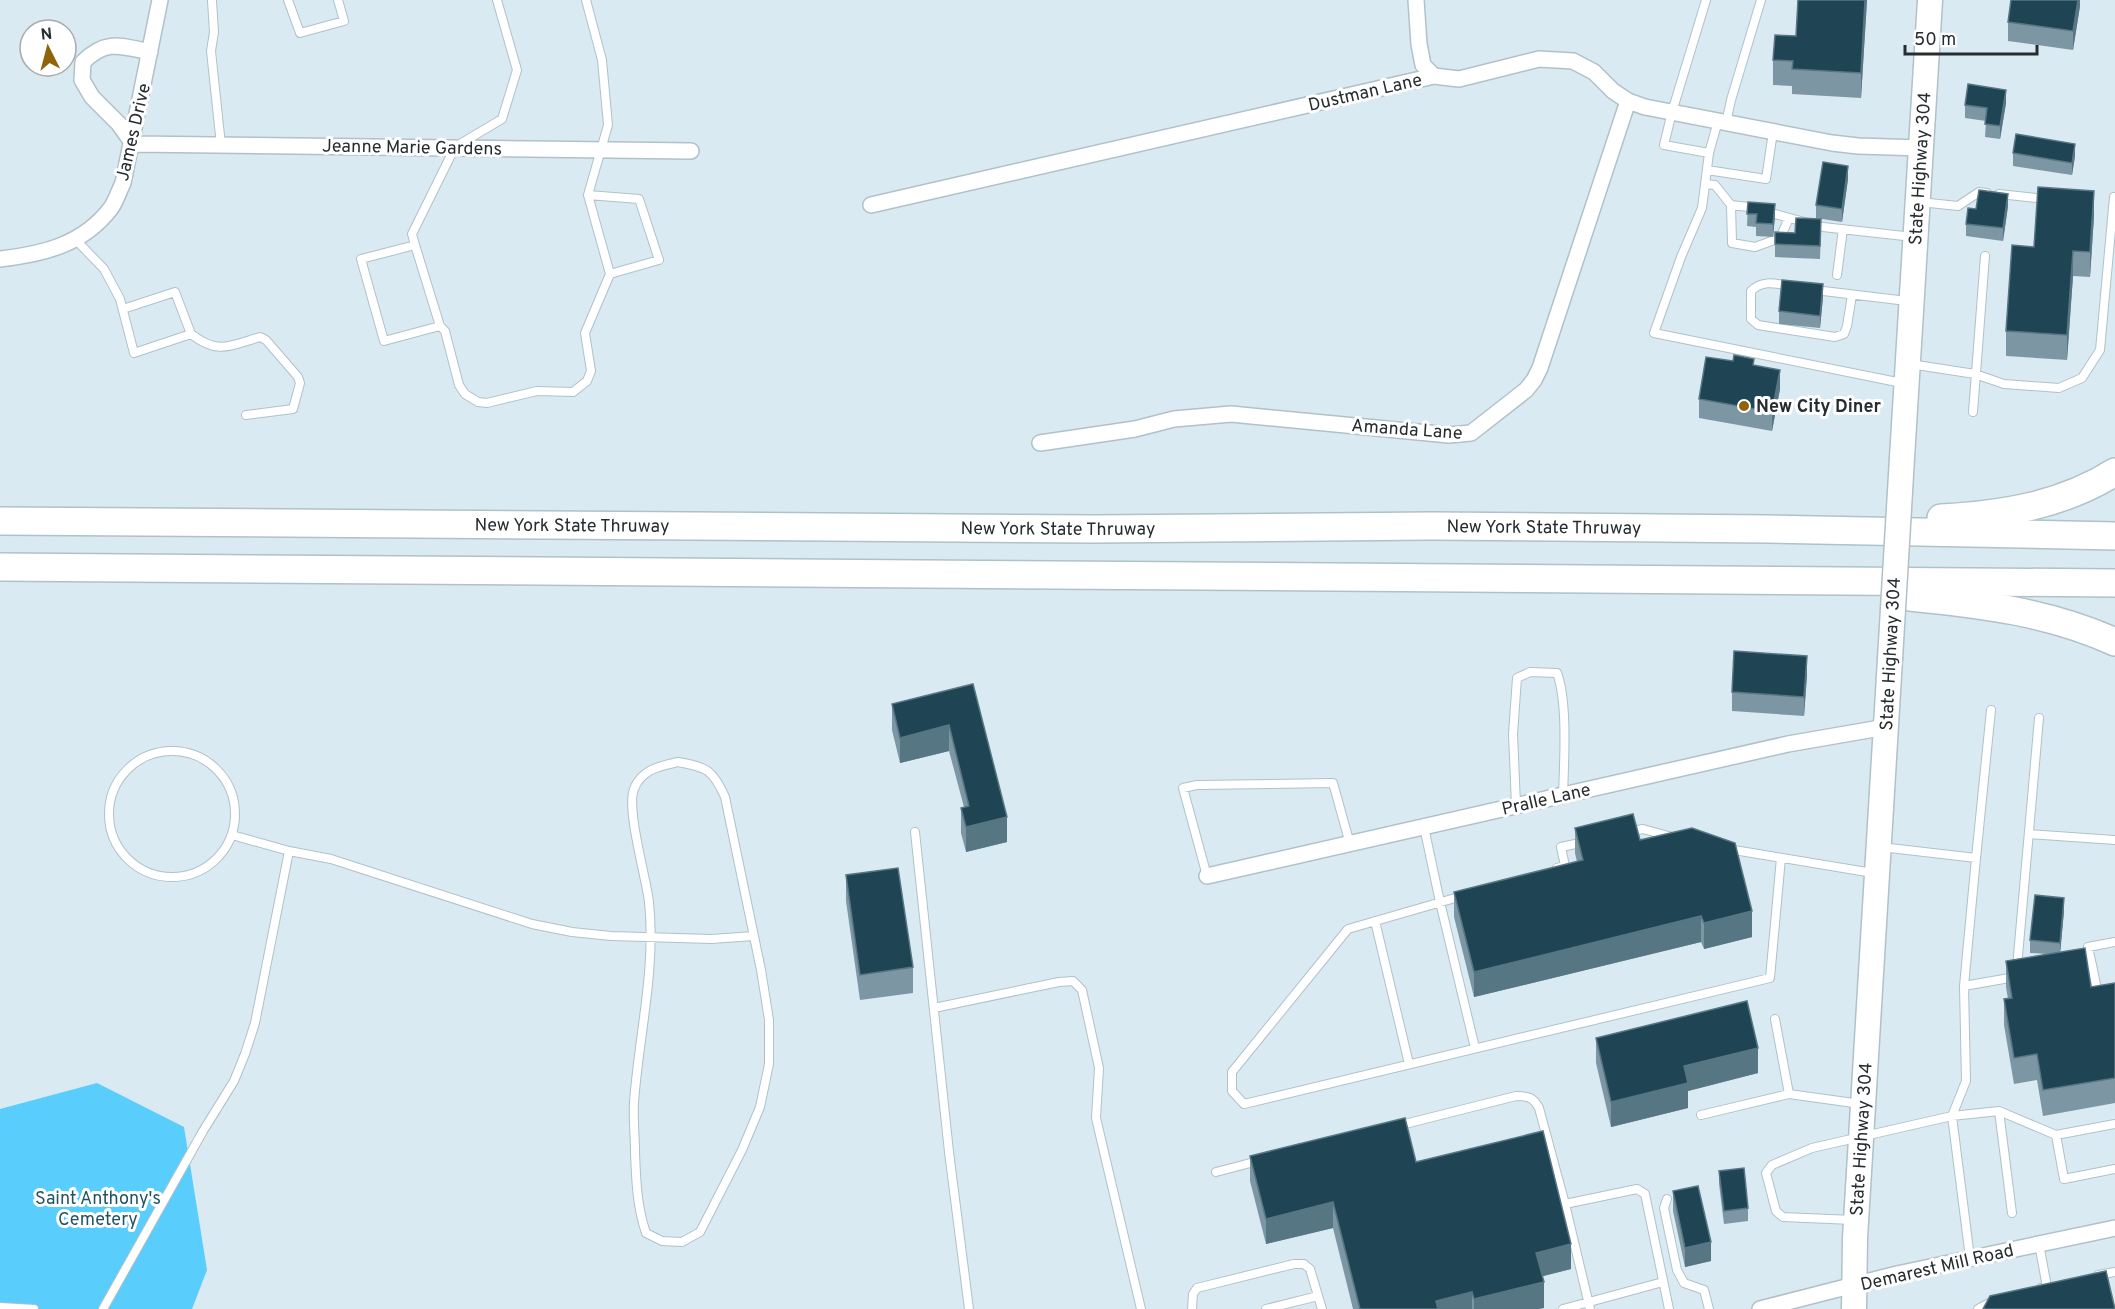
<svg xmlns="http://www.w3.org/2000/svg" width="2115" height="1309" viewBox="0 0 2115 1309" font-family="Overpass,sans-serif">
	<rect width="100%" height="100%" fill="#daeaf2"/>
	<path fill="#59cdfc" d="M97 1083 184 1127 207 1270 192 1309H0V1109Z"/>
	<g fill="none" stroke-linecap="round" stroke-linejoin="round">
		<defs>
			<path id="lane" d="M288 0 300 33 344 21 338 0
				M1706 0 1672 112 1664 145 1709 153 1718 121
				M212 1 214 32 211 51 221 145
				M1726 123 1731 100 1761 0
				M1709 153 1702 208 1681 257 1654 333 1902 383
				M1707 170 1766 179 1773 132
				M1705 184 1715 185 1731 205 1749 207 1823 227 1913 237
				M1999 194 2046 199
				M588 195 639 199 659 260 610 274
				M1920 202 1958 206 1979 192 1987 193
				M1731 205 1732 243 1755 247 1780 238 1789 218
				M75 239 104 269 120 299 134 353 191 334 175 292 123 309
				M415 245 361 259 384 341 440 326 415 245 412 234 455 147 502 119 517 70 497 0
				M1837 275 1843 229
				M1791 286C1777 284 1763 279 1751 291V319L1758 325 1835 337 1844 334 1847 326 1852 295
				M1815 290 1907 301
				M440 326 445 331 459 385 465 394 478 402 487 403 537 391 573 392 587 381 591 371 585 333 610 274 588 195 608 125 602 60 586 0
				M191 334C218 355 230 346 260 337L266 340 298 377 300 383 293 409 246 415
				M1910 364 1975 374 2004 384 2059 388 2082 378 2100 350 2114 197
				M1973 412 1985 256
				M109 814a63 63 0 1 1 126 0a63 63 0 1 1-126 0Z
				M678 762C707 767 713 770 725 797L761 970 769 1020V1064L760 1107 742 1150 700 1232 682 1242 662 1241 646 1233C637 1207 636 1180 635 1152 635 1136 633 1119 634 1102 639 1035 656 969 649 902 646 877 626 809 634 789 641 770 659 766 678 762Z
				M1516 805 1513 734 1517 678 1530 672 1557 673C1568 702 1564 763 1563 795
				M1424 827 1440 902 1475 1048
				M915 832 949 1152 969 1309
				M1628 832 1643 829 1672 837
				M2029 834 2115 840
				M232 835 289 851 331 859 532 924 572 932 611 936 711 939 754 936
				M1881 847 1976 858 1964 986 1966 1081 1952 1116 1970 1258
				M1728 849 1873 873
				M1976 858 1991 710
				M1557 868 1565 866 1561 847 1585 842
				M1207 876 1183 788 1197 785 1333 783 1350 844
				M1462 896 1348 929 1232 1072V1091L1244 1104 1770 978 1781 858
				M1375 921 1409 1064
				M2092 965 2088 947 2115 942
				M2017 967 2039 718
				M2078 967 2092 965 2098 995
				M1964 986 2015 977
				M934 1008 1059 982 1073 981 1082 990 1099 1068 1096 1118 1141 1309
				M1775 1019 1789 1094
				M1999 1111 2012 1213
				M1701 1115 1789 1094 1861 1104
				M1397 1126 1516 1096C1528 1096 1533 1097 1539 1108L1565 1204 1590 1309
				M2056 1135 2115 1124
				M1216 1172 1258 1161
				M1667 1199 1664 1208 1677 1270 1684 1283 1704 1290 1709 1309
				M1565 1204 1637 1189 1645 1194 1669 1309
				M1853 1220 1783 1217 1776 1211 1766 1173 1772 1165 1812 1148 1952 1116 1999 1111 2056 1135 2064 1179 2115 1169
				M2039 1244 2047 1287 2041 1288
				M2098 1275 2115 1272
				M0 1307 34 1309
				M103 1309 203 1131 234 1081 245 1054 255 1023 289 851
				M1192 1309 1193 1294 1197 1288 1294 1264H1304L1310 1269 1322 1309
				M1266 1309 1318 1296
				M1563 1309 1663 1282
				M1978 1309 1995 1300"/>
			<path id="street" d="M1416 0 1419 44 1423 65 1434 76
				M150 52C121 46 106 39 83 62L82 80 92 97 119 124 133 144 691 151
				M871 205 1434 76 1459 79 1539 59 1573 61 1594 72 1613 91 1628 101 1645 107 1832 143 1858 146 1921 148
				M0 259C43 254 83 245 111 208 116 201 119 191 123 183L160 0
				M1040 443 1135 429 1174 419 1231 414 1449 435 1471 433 1526 390 1534 380 1540 368 1628 101
				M1207 876 1788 744 1886 727
				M1760 1309 1897 1274 2115 1228"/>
			<g id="primary">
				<path id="s1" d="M1902 458 1930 0"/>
				<path id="s2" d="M1854 1309 1855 1238 1890 659"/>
			</g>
			<g id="highway">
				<path d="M1941 518C2002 515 2063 505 2115 472"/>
				<path id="s3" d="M0 521 1094 529 1432 526 1769 529 2115 536"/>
				<path d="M0 567 2115 583"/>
				<path d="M1910 597C1981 604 2049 612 2115 642"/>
			</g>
		</defs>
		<use href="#lane" stroke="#b1c1c8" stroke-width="10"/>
		<use href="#street" stroke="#b1c1c8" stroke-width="18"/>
		<use href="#primary" stroke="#b1c1c8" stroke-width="27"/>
		<use href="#highway" stroke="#b1c1c8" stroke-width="30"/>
		<use href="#lane" stroke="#fff" stroke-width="8"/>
		<use href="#street" stroke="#fff" stroke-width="15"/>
		<use href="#primary" stroke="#fff" stroke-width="24"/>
		<use href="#highway" stroke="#fff" stroke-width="27"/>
		<defs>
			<path id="primary-bridge" d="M1890 659 1902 458"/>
		</defs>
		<use href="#primary-bridge" stroke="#b1c1c8" stroke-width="27" stroke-linecap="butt"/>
		<use href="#primary-bridge" stroke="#fff" stroke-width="24"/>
	</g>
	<path fill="#7c97a3" d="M1867 0 1861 98 1792 94V86L1773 85V60L1796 36Z
		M2080 0V6L2073 50 2008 41V22Z
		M2006 103 2000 139 1985 137 1986 121 1965 118V105Z
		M2013 153 2075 156 2072 175 2013 166Z
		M1848 179 1842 222 1816 218V205Z
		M1748 202 1775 216 1773 237 1756 236V227L1747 226Z
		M2008 206 2003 241 1966 236V224L1976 209Z
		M2094 216 2090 277 2073 276 2067 360 2006 356V331L2034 247Z
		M1821 232 1820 259 1775 257V244L1795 233Z
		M1823 297 1820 328 1779 324V311Z
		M1754 365 1780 389 1772 431 1699 418V399Z
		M1807 675 1804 716 1732 711V692Z
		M973 684 1007 842 966 852 961 833V808L964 807 949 751 900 763 892 730V704Z
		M1575 828 1640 840 1752 937 1704 949 1701 942 1474 997 1454 917V892L1577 862 1575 853Z
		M846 875 913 967V993L860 1000 846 901Z
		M2064 911 2060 952 2091 987 2115 983V1103L2043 1116 2037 1080 2014 1084 2004 1025V999H2008L2006 987V961L2047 954 2030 953V940Z
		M1596 1038 1758 1073 1688 1091V1108L1611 1127 1596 1063Z
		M1250 1156 1416 1162 1571 1269 1542 1276 1544 1308 1538 1309H1353L1333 1228 1266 1244 1250 1181Z
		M1719 1171 1748 1208V1221L1724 1224 1719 1184Z
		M1673 1191 1711 1261 1685 1267 1673 1211Z"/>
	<path fill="#577683" d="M1865 0H1867L1861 98V73Z
		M2078 0H2080V6L2073 50V31Z
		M2006 90V103L2000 139V126Z
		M2075 144V156L2072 175V163Z
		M1848 166V179L1842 222V209Z
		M2094 191V216L2090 277V252Z
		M2008 194V206L2003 241V228Z
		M1775 204V216L1773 237V224Z
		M2073 251V276L2067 360V335Z
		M1823 284V297L1820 328V316Z
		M1780 370V389L1772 431V412Z
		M1807 656V675L1804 716V697Z
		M949 725V751L900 763V738Z
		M1007 817V842L966 852V827Z
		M2064 898V911L2060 955V943Z
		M1752 911V937L1704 949V923Z
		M1701 916V942L1474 997V972Z
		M1758 1048V1073L1688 1091V1108L1611 1127V1102L1684 1066Z
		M1333 1202V1228L1266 1244V1219Z
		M1711 1242V1261L1685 1267V1248Z
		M1571 1244V1269L1536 1278V1253Z
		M1544 1282V1308L1538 1309H1474V1299Z
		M1472 1292V1309H1436V1301Z"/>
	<path fill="#1f4454" stroke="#577683" stroke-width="1.5" d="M1798 0H1865L1861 73 1792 69 1793 61 1773 60 1775 35 1796 36Z
		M2011 0H2078L2073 31 2008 22Z
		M1968 84 2006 90 2000 126 1985 124 1987 108 1965 105Z
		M2016 134 2075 144 2072 163 2013 153Z
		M1823 162 1848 166 1842 209 1816 205Z
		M2038 187 2094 191 2090 252 2073 251 2067 335 2006 331 2012 245 2034 247Z
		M1979 190 2008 194 2003 228 1966 224 1968 208 1976 209Z
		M1748 202 1775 204 1773 224 1756 223 1757 214H1747Z
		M1796 218 1821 219 1820 246 1775 244V232L1795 233Z
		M1782 280 1823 284 1820 316 1779 311Z
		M1734 355 1754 359 1753 365 1780 370 1772 412 1699 399 1706 357 1733 361Z
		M1734 651 1807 656 1804 697 1732 692Z
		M973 684 1007 817 966 827 961 808 969 806 949 725 900 738 892 704Z
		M1633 814 1640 840 1692 828 1735 843 1752 911 1704 923 1701 916 1474 972 1454 892 1583 860 1575 828Z
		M898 868 913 967 860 975 846 875Z
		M2035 895 2064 898 2060 943 2030 940Z
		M2085 948 2091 987 2115 983V1078L2043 1090 2037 1054 2014 1058 2004 999 2012 998 2006 961Z
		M1747 1001 1758 1048 1684 1066 1688 1083 1611 1102 1596 1038Z
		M1405 1118 1416 1162 1543 1131 1571 1244 1536 1253 1544 1282 1474 1299 1472 1292 1436 1301 1438 1309H1360L1333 1202 1266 1219 1250 1156Z
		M1744 1168 1748 1208 1724 1211 1719 1171Z
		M1698 1186 1711 1242 1685 1248 1673 1191Z
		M2106 1271 2115 1309H1983L1990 1296Z"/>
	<circle fill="#8f640a" stroke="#fff" stroke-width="2" cx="1744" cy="406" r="6"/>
	<g text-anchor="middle" stroke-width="6" stroke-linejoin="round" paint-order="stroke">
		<g font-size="18" fill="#262c2f" stroke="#fff">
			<text transform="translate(1365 92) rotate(-13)" y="6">Dustman Lane</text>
			<text transform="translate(133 132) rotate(-77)" y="6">James Drive</text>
			<text transform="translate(412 147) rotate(1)" y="6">Jeanne Marie Gardens</text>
			<text dy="6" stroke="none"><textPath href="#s1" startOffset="290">State Highway 304</textPath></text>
			<text transform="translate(1407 429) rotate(4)" y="6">Amanda Lane</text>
			<text dy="6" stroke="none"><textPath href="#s3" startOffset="572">New York State Thruway</textPath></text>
			<text dy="6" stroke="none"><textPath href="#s3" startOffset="1544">New York State Thruway</textPath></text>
			<text dy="6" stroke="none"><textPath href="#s3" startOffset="1058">New York State Thruway</textPath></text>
			<text transform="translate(1890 654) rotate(-87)" y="6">State Highway 304</text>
			<text transform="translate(1546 799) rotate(-13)" y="6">Pralle Lane</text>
			<text dy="6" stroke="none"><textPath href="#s2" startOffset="170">State Highway 304</textPath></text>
			<text transform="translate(1937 1267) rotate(-13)" y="6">Demarest Mill Road</text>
		</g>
		<g font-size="18" font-weight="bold" fill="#262c2f" stroke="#fff" text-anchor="start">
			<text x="1756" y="412">New City Diner</text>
		</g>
		<g font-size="18" fill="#225468" stroke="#fff">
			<text x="98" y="1204">Saint Anthony's<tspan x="98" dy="21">Cemetery</tspan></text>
		</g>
	</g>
	<g transform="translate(48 48) rotate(354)"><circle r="28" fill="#ffffff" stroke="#a8abac" stroke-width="1.5"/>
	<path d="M0-4.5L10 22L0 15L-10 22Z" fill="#8f640a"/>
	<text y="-9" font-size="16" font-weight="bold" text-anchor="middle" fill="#262c2f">N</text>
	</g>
	<path d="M1905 45v9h132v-9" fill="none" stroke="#262c2f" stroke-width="3"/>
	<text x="1914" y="45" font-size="18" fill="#262c2f" stroke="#ffffff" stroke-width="4.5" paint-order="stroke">50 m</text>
</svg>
